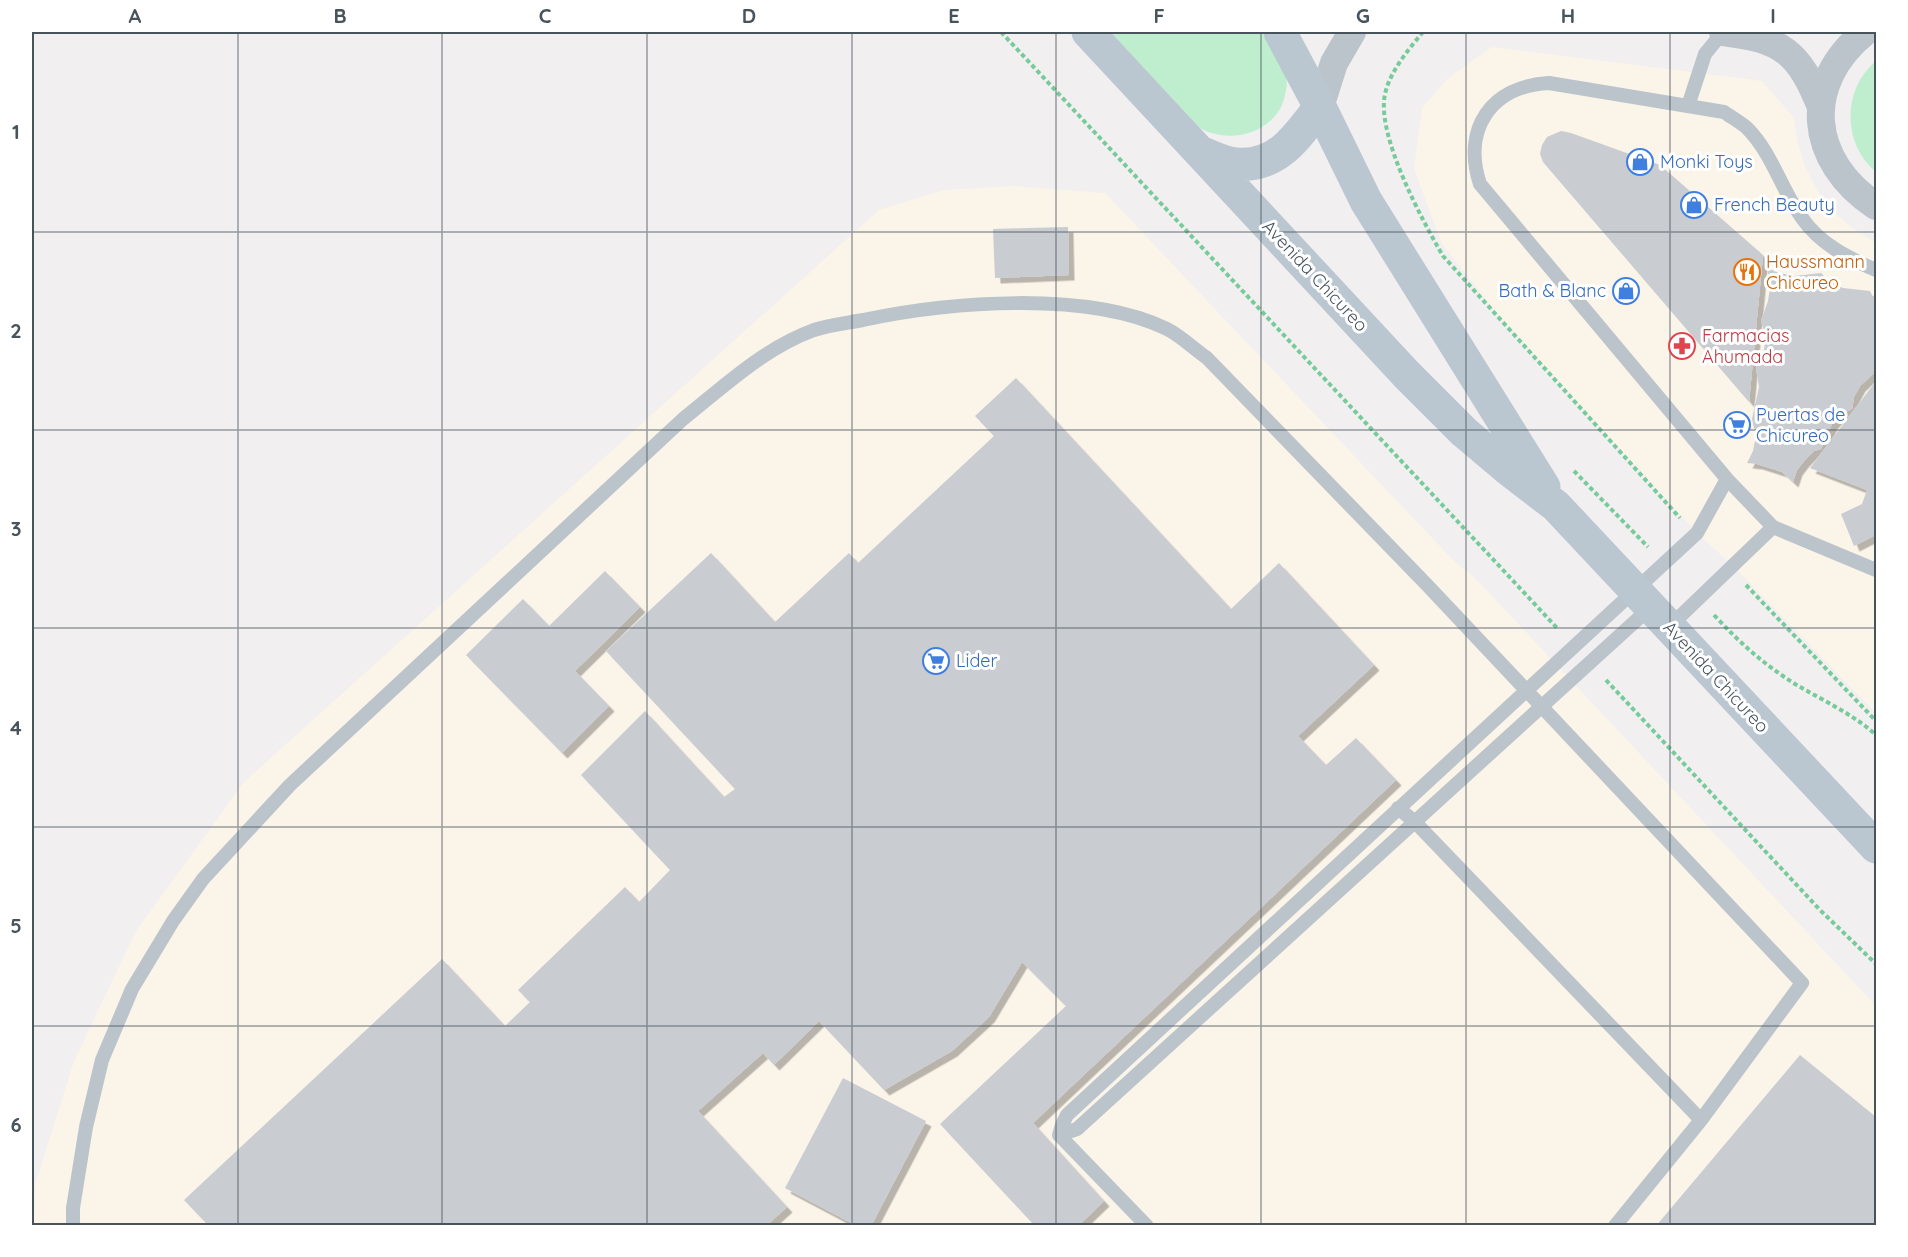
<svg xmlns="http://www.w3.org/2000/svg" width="1908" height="1257" viewBox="0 0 1908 1257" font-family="Quicksand,sans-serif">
	<defs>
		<filter id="shadow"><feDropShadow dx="5.5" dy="5.5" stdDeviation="0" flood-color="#0004"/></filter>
	</defs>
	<rect width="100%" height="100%" fill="#f1efef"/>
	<path fill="#fbf4e9" d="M1492 47 1762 81 1794 118 1798 143 1805 167 1817 190 1832 210 1851 227 1876 243V713L1733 566 1697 533 1500 317 1442 244 1414 169 1422 108 1448 78Z
		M1014 186 1105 193 1453 560 1478 581 1876 1006V1225L34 1226 35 1185 74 1061 136 931 244 782 879 210 944 190Z"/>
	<path fill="#beeecd" d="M1110 32H1262C1268 43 1283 65 1286 76 1288 83 1286 92 1284 99 1274 133 1230 145 1200 128Z
		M1876 61V172C1842 144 1842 89 1876 61Z"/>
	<path fill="#c9ccd1" filter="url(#shadow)" d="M1561 131 1571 133 1660 165 1763 255 1749 402 1543 162 1540 154 1542 145 1547 137Z
		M1068 227 1069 275 995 278 993 229Z
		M1767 267 1776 272 1794 276 1821 273 1829 281 1843 288 1870 291 1876 303V371L1860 386 1854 397 1852 409 1841 414 1832 424 1821 449 1814 451 1804 461 1797 470 1793 482 1782 472 1757 464 1747 463 1753 451 1756 436 1752 419 1759 387 1756 367 1764 350 1766 337 1761 321 1768 301 1770 288Z
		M1016 378 1231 609 1279 563 1374 665 1298 736 1326 765 1356 738 1396 780 1033 1123 1104 1201 1078 1226H1035L940 1124 1066 1006 1022 962 989 1017 952 1051 884 1090 819 1021 774 1065 763 1053 698 1111 787 1207 766 1226H209L184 1200 442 959 505 1026 530 1002 518 990 625 887 639 902 670 870 581 775 645 711 724 797 735 789 606 651 711 553 775 622 849 553 858 563 994 436 975 416Z
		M1876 381V535L1854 546 1841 514 1862 504 1867 490 1810 468Z
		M605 571 640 607 575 671 609 706 562 753 466 655 523 599 549 626Z
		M1800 1055 1876 1117V1226H1656Z
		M843 1078 926 1121 871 1226H857L785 1188Z"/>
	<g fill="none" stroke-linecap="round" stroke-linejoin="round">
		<path stroke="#77cb9b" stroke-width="4" stroke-dasharray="4.5 3" stroke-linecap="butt" d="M1001 32 1558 629
			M1423 32C1409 49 1390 71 1385 94 1376 135 1422 220 1443 256L1680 518
			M1574 471 1648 547
			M1746 585 1876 721
			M1714 615C1740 643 1762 663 1795 684 1822 700 1853 714 1876 735
			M1606 680 1819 909 1876 964"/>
		<path stroke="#bbc4cb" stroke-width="14" d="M1688 106 1705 54 1723 32
			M1876 270C1848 258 1820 244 1802 218 1781 189 1772 153 1747 128 1740 122 1731 117 1724 112L1549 83C1491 86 1462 129 1480 184L1727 479 1773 527 1876 570
			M1669 627 1773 527
			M1398 808 1415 822 1701 1120 1615 1226
			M1059 1135 1062 1125 1067 1115 1697 533 1727 479
			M1059 1135 1077 1129 1651 607
			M1059 1135 1147 1226
			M73 1226V1208L86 1127 102 1060 132 989 173 921 203 879 290 785 683 419C723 387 764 348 814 330 829 325 847 323 863 320 948 302 1086 290 1167 329 1181 336 1194 349 1207 358L1428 586 1802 983 1701 1120"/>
		<path stroke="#bbc4cb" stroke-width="28" d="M1723 32C1782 39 1799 52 1821 107
			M1865 32C1801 84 1808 161 1876 206
			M1320 107 1334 63 1352 32"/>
		<path stroke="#bbc7d0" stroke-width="33" d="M1088 32 1407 375 1464 432 1509 470 1556 506 1876 847
			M1280 32 1320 107 1366 201 1544 487
			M1200 152C1211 156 1224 163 1236 164 1278 168 1297 136 1320 107"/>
	</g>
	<path fill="none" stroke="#47545c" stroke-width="1.5" stroke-opacity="0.55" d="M238 32V1226M442 32V1226M647 32V1226M852 32V1226M1056 32V1226M1261 32V1226M1466 32V1226M1670 32V1226M32 232H1876M32 430H1876M32 628H1876M32 827H1876M32 1026H1876"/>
	<defs>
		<symbol id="shop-ring" viewBox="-11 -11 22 22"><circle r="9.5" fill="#fff" stroke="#3f7fe0" stroke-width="1.5"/><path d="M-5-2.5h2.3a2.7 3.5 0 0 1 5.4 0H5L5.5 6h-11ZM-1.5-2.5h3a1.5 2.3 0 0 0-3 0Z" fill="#3f7fe0"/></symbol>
		<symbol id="restaurant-ring" viewBox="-11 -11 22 22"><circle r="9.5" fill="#fff" stroke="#e8710a" stroke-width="1.5"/><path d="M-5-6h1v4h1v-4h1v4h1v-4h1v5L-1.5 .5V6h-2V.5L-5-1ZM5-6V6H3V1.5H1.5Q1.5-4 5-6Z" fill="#e8710a"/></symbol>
		<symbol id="pharmacy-ring" viewBox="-11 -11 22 22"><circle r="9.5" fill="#fff" stroke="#e0444e" stroke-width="1.5"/><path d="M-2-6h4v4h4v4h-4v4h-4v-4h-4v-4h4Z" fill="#e0444e"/></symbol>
		<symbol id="supermarket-ring" viewBox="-11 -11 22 22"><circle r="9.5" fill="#fff" stroke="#3f7fe0" stroke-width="1.5"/><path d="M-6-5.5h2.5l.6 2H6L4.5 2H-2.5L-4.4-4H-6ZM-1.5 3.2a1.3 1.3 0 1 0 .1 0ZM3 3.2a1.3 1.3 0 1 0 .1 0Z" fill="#3f7fe0"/></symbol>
	</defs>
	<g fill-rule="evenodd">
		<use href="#shop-ring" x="1625" y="147" width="30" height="30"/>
		<use href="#shop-ring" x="1679" y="190" width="30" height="30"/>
		<use href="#restaurant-ring" x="1732" y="257" width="30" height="30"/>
		<use href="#shop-ring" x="1611" y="276" width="30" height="30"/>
		<use href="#pharmacy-ring" x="1667" y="331" width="30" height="30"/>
		<use href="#supermarket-ring" x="1722" y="410" width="30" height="30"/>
		<use href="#supermarket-ring" x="921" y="646" width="30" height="30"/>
	</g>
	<g text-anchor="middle" stroke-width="6" stroke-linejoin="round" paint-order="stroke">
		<g font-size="18" fill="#366cbe" stroke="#fff" text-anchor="start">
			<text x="1660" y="168">Monki Toys</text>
			<text x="1714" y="211">French Beauty</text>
			<text x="1606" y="297" text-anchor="end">Bath &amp; Blanc</text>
			<text x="1756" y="421">Puertas de<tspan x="1756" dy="21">Chicureo</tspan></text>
			<text x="956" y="667">Lider</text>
		</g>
		<g font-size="18" fill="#c56008" stroke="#fff" text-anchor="start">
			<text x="1766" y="268">Haussmann<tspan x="1766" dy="21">Chicureo</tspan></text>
		</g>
		<g font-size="18" fill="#47545c" stroke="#fff">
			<text transform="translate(1315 276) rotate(47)" y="6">Avenida Chicureo</text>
			<text transform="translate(1716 677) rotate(47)" y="6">Avenida Chicureo</text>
		</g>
		<g font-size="18" fill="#be3a42" stroke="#fff" text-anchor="start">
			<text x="1702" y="342">Farmacias<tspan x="1702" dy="21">Ahumada</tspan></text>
		</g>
	</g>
	<rect width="1908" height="1257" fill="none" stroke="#ffffff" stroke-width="66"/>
	<rect x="33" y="33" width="1842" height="1191" fill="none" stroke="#47545c" stroke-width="2"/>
	<g font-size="20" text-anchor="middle" font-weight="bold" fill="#47545c">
		<text x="135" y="23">A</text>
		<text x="340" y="23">B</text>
		<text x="545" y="23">C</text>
		<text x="749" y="23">D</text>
		<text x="954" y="23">E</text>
		<text x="1159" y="23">F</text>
		<text x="1363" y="23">G</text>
		<text x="1568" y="23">H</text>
		<text x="1773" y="23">I</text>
		<text x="16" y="139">1</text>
		<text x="16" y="338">2</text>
		<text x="16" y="536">3</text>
		<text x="16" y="735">4</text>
		<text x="16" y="933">5</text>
		<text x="16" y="1132">6</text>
	</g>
</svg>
